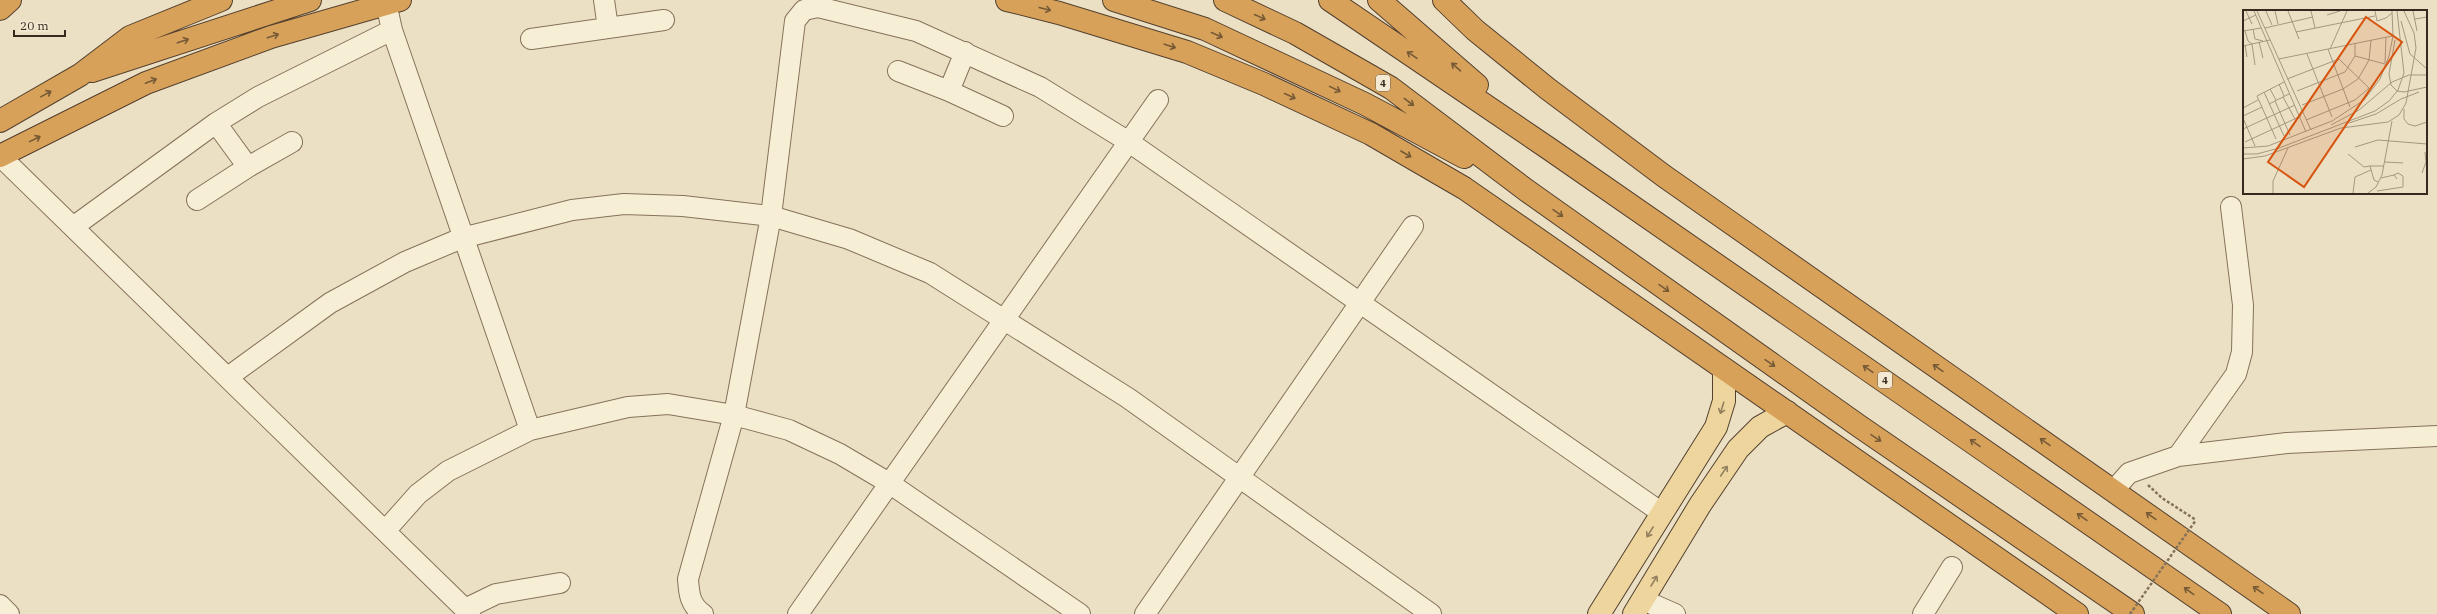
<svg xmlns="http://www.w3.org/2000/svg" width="2437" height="614" viewBox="0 0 2437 614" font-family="'IBM Plex Serif',serif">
	<rect width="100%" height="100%" fill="#ece0c4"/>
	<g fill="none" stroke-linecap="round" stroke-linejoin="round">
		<defs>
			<path id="minor" d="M604 0 608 28
				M386 3 392 30 530 430
				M531 39 664 20
				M898 71 949 91 1003 116
				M949 91 965 52
				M216 123 248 167
				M0 156 470 614
				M197 200 248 167 292 142
				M73 227 216 123 258 97 392 30
				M228 377 330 303 405 262 462 238 572 210 624 204 683 206 771 216 849 239 930 273 1128 398 1431 614
				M2178 456 2236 374 2242 352 2243 305 2231 207
				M2114 490 2129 473 2178 456 2287 443 2437 436
				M386 530 418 494 448 471 530 430 628 407 668 404 734 415 789 430 840 454 889 483 1080 614
				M1643 600 1675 614
				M0 605 9 614
				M465 609 496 594 560 583
				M703 614C690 605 689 594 688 579L734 415 771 216 795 21 804 10 818 7 916 31 1040 87 1129 142 1662 513
				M798 614 1158 100
				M1145 614 1413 226
				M1923 614 1952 567"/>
			<path id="major" d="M1599 614 1716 427 1724 401V369
				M1634 614 1700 505 1738 449 1760 427 1787 412"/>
			<path id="highway" d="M1007 0 1059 13 1187 52 1264 84 1371 134 1464 188 2077 614
				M1114 0 1205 29 1365 104 1464 157
				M1225 0 1295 33 1391 88 1526 190 1859 426 2133 614
				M1330 0 1548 148 2220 614
				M1379 0 1477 85
				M1444 0 1475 30 1548 89 1664 176 2289 614
				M0 9 10 0
				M92 71 310 0
				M0 121 80 75 130 37 221 0
				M0 156 146 83 271 37 400 0"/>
		</defs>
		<use href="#minor" stroke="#85725b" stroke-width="22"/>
		<use href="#major" stroke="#53402f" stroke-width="24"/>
		<use href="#highway" stroke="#53402f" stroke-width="24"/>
		<path stroke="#85725b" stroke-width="2.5" stroke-dasharray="3 2" stroke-linecap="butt" d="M2148 485 2162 498 2196 520"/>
		<use href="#minor" stroke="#f7eed6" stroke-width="20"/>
		<use href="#major" stroke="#edd59d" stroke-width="22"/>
		<use href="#highway" stroke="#d7a159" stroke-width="22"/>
		<path stroke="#85725b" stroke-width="2.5" stroke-dasharray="3 2" stroke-linecap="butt" d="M2130 614 2196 520"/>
	</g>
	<defs><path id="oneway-shaft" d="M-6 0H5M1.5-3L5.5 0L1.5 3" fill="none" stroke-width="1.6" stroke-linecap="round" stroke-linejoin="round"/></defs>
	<g stroke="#765a36">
		<use href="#oneway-shaft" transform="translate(1045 9) rotate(14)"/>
		<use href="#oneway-shaft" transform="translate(1260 17) rotate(25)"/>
		<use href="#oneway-shaft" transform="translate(1217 35) rotate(24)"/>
		<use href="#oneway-shaft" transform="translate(273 36) rotate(-18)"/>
		<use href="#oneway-shaft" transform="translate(183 41) rotate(-18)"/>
		<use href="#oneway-shaft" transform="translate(1170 46) rotate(18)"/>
		<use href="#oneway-shaft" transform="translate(1412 55) rotate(-146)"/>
		<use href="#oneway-shaft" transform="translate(1456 67) rotate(-139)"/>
		<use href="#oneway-shaft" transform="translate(151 81) rotate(-21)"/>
		<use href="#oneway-shaft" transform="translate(1335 89) rotate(26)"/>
		<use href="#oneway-shaft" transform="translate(46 94) rotate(-29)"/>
		<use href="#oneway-shaft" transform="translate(1290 96) rotate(25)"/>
		<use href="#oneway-shaft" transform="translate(1409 102) rotate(37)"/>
		<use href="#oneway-shaft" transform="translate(35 139) rotate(-26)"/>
		<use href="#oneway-shaft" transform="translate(1406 154) rotate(30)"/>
		<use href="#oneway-shaft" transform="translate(1558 213) rotate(35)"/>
		<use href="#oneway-shaft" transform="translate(1664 288) rotate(35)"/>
		<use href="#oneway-shaft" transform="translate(1770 363) rotate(35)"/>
		<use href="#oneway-shaft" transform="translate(1938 368) rotate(-145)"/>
		<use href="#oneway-shaft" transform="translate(1868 369) rotate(-145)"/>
		<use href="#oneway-shaft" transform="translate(1876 438) rotate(34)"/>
		<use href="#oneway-shaft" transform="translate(2045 442) rotate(-145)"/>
		<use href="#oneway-shaft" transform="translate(1975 443) rotate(-145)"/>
		<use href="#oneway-shaft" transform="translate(2151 516) rotate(-145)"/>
		<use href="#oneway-shaft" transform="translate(2082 517) rotate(-145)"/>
		<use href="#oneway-shaft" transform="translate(2258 590) rotate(-145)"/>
		<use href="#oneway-shaft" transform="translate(2189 591) rotate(-144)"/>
	</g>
	<g stroke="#92805e">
		<use href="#oneway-shaft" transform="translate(1722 408) rotate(107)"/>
		<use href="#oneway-shaft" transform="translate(1724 471) rotate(-56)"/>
		<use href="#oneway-shaft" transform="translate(1650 532) rotate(122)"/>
		<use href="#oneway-shaft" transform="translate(1654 581) rotate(-59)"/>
	</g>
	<g text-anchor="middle" stroke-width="3.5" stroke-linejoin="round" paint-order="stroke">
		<g fill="#f4ead3" stroke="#6f6454" stroke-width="1">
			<rect x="1376" y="75" width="14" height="16" rx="3"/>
			<rect x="1878" y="372" width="14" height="16" rx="3"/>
		</g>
		<g font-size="10" font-weight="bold" fill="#362a1e">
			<text x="1383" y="87">4</text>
			<text x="1885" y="384">4</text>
		</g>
	</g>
	<g transform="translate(2243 10)">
		<rect width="184" height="184" fill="#ece0c4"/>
		<path fill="none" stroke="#a39782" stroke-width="1" d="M3 1 9 14M11 1 63 122M14 1 68 120M23 1 29 15M32 1 35 14M45 1 56 29M68 1 72 18M132 1 134 11 143 8 149 3M170 1 174 21M84 5 97 1M172 9 184 7M0 11 13 5M158 11 167 44 184 59M22 18 70 7M10 19 12 29 20 31M0 21 18 18M2 21 5 31 9 34 12 55M53 22 132 6M152 30 146 64 148 75 154 81 161 82 184 77M16 32 20 48M2 35 4 47M0 36 27 30M85 39 107 97M87 39 104 1M64 44 89 107M112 46 142 54M36 49 149 26M142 53 143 27M44 69 96 49 126 78 112 90 63 110M36 74 41 86M27 79 33 90M54 81 102 62 112 46V34M21 82 41 126M40 87 52 109M32 91 47 125M26 94 46 84M59 95 100 79 115 69 126 50 128 30M0 98 15 90M161 99V109L165 114 172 116 184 112M0 106 19 97M0 108 12 136M106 113 133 104 158 89 176 82M88 115 116 100 149 72 166 65H184M0 119 52 95M33 129 14 86 41 72M2 132 58 106M112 137 135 130 184 134M0 138 25 136 89 111 121 90 137 69 146 46 150 26 149 1M0 144H14L36 138 132 101 146 91 155 80 161 63 154 1M105 144 121 157 127 156M0 149 22 146 98 118 145 112 156 105 163 93 173 38 171 23 161 1M142 152 160 153M179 163 183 152 182 142M138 168 151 165 154 169M135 172 131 170 127 156H141M134 181 160 177V166L155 163 151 165M30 183V171L45 138M110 183 112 167 128 160M125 183 133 177 139 165 149 111"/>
		<path fill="#d6540e" fill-opacity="0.15" stroke="#d6540e" stroke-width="2" d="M123 7 159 32 61 177 25 152Z"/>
		<rect width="184" height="184" fill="none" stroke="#362a1e" stroke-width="2"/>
	</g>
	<path d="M14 30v6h51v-6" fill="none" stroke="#362a1e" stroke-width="2"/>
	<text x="20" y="30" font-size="12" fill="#362a1e" stroke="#f4ead3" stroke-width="3" paint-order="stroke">20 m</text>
</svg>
